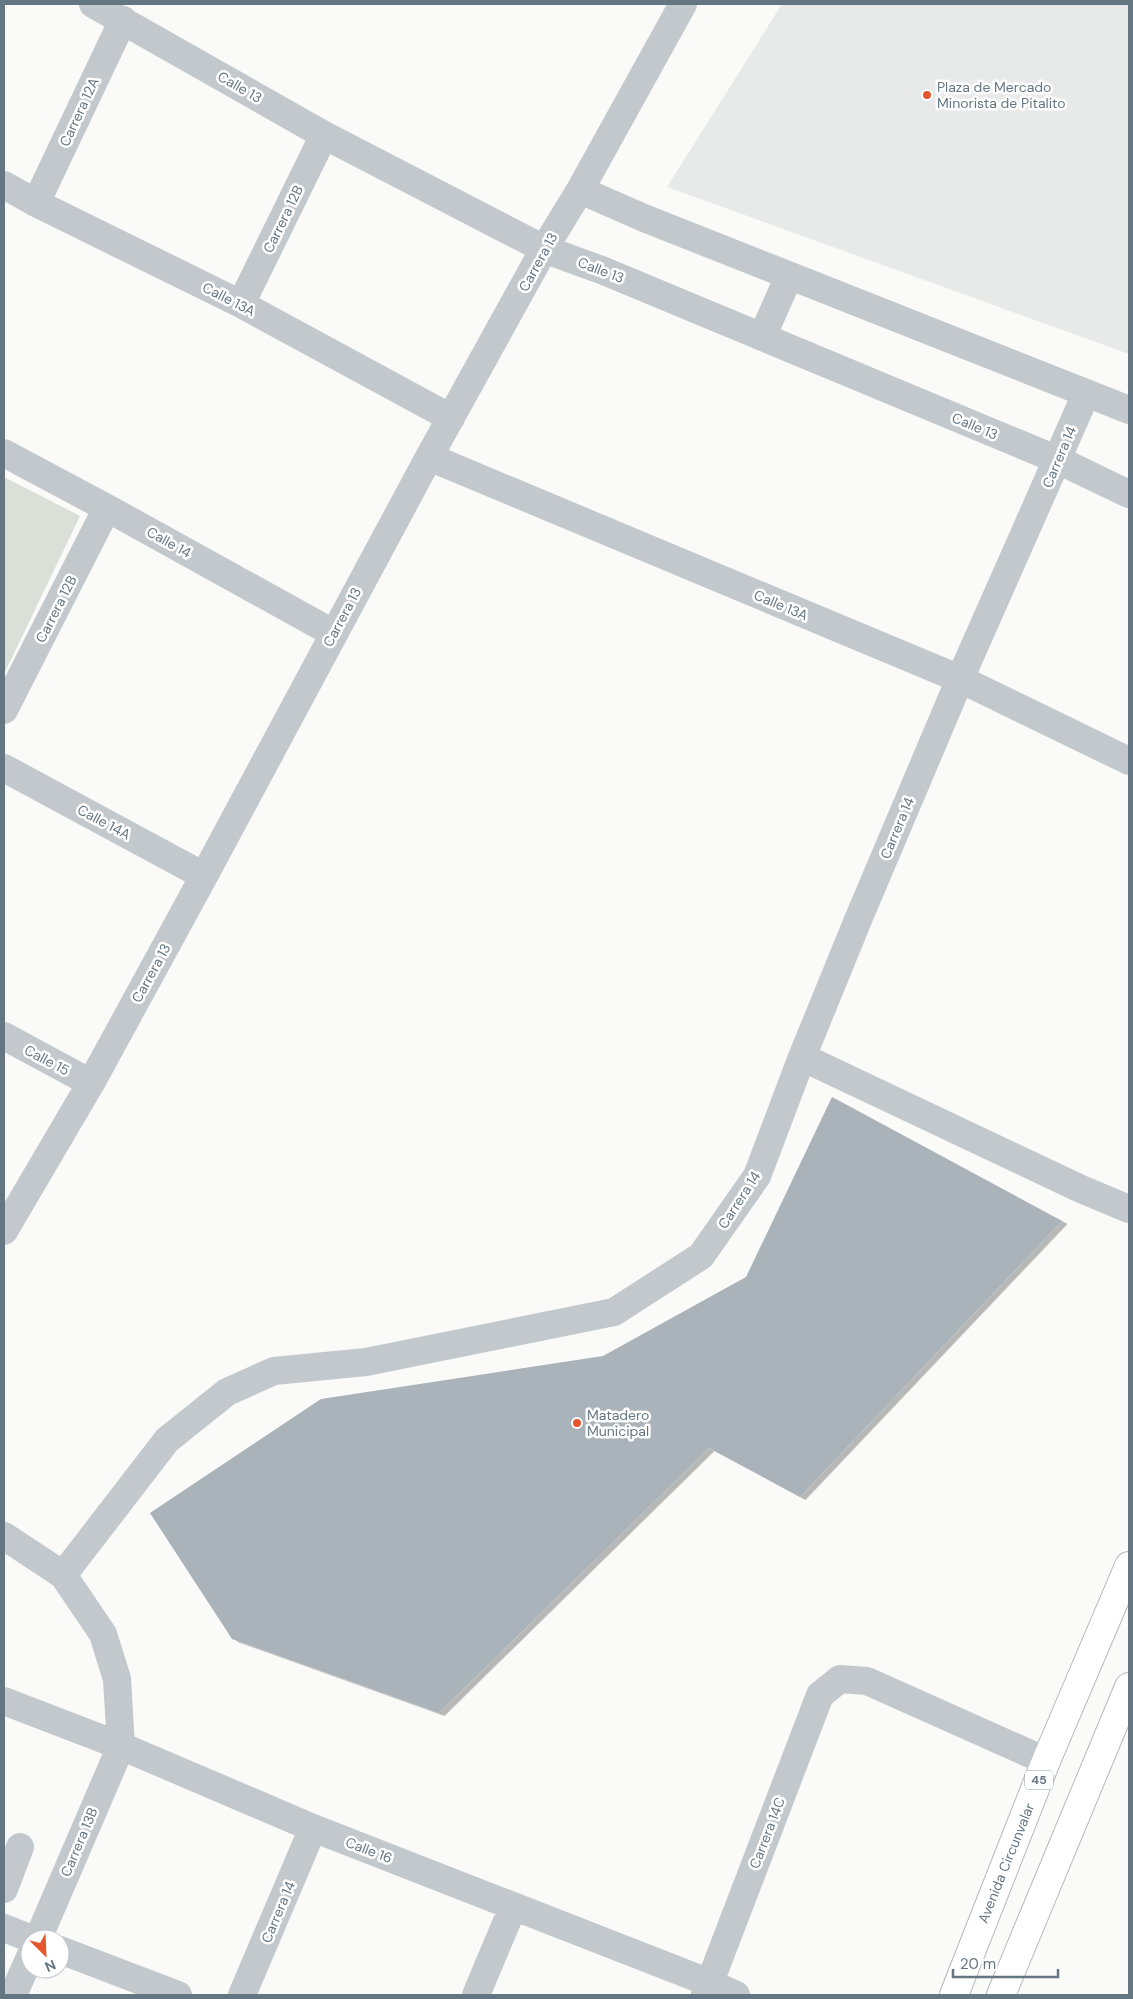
<svg xmlns="http://www.w3.org/2000/svg" width="1133" height="1999" viewBox="0 0 1133 1999" font-family="'DM Sans',sans-serif">
	<defs>
		<filter id="shadow"><feDropShadow dx="5.5" dy="3" stdDeviation="0" flood-color="#0004"/></filter>
	</defs>
	<rect width="100%" height="100%" fill="#fafaf8"/>
	<path fill="#e8e9e9" d="M782 4H1129V354L667 187Z"/>
	<path fill="#dadfd7" d="M4 477 80 516 4 674Z"/>
	<path fill="#aab3b9" filter="url(#shadow)" d="M832 1097 1062 1221 800 1497 709 1448 439 1713 232 1639 150 1513 321 1399 603 1356 746 1277Z"/>
	<g fill="none" stroke-linecap="round" stroke-linejoin="round">
		<defs>
			<path id="highway" d="M954 1995 1046 1761 1129 1566
				M1001 1995 1129 1687"/>
		</defs>
		<use href="#highway" stroke="#b4b9bd" stroke-width="30"/>
		<path stroke="#c3c8cc" stroke-width="28" d="M93 4 324 135 544 249 604 271 1058 460 1129 494
			M4 185 36 203 241 304 451 418
			M580 190 644 218 1129 410
			M36 203 123 20
			M241 304 324 135
			M762 337 789 276
			M4 453 107 508 333 633
			M429 457 960 679 1129 761
			M4 710 107 508
			M4 768 204 876
			M4 1036 91 1083
			M802 1057 1081 1189 1129 1209
			M4 1231 91 1083 204 876 429 457 544 249 580 190 683 4
			M4 1536 63 1575 103 1634 117 1679 121 1746 38 1939
			M63 1575 167 1440 227 1392 274 1371 366 1362 614 1312 701 1256 757 1176 802 1057 860 915 960 679 1086 394
			M4 1701 121 1746 313 1828 710 1983 736 1995
			M4 1889 20 1847
			M4 1928 32 1939
			M60 1950 178 1995
			M13 1995 30 1957
			M242 1995 313 1828
			M476 1995 513 1907
			M705 1995 820 1695 840 1679 867 1681 1046 1761"/>
		<use href="#highway" stroke="#fff" stroke-width="28"/>
	</g>
	<g fill="#e4572e" stroke="#fff" stroke-width="2">
		<circle cx="927" cy="95" r="5"/>
		<circle cx="577" cy="1423" r="5"/>
	</g>
	<g text-anchor="middle" stroke-width="5" stroke-linejoin="round" paint-order="stroke">
		<rect fill="#fff" stroke="#939fa8" stroke-width="1" x="1025" y="1770.5" width="28" height="19" rx="4"/>
		<g font-size="12" font-weight="bold" fill="#657683">
			<text x="1039" y="1784">45</text>
		</g>
		<g font-size="14" fill="#657683" stroke="#fff">
			<text transform="translate(240 87) rotate(30)" y="5">Calle 13</text>
			<text transform="translate(79 112) rotate(-65)" y="5">Carrera 12A</text>
			<text transform="translate(283 219) rotate(-64)" y="5">Carrera 12B</text>
			<text transform="translate(538 262) rotate(-61)" y="5">Carrera 13</text>
			<text transform="translate(601 270) rotate(21)" y="5">Calle 13</text>
			<text transform="translate(229 299) rotate(27)" y="5">Calle 13A</text>
			<text transform="translate(975 426) rotate(23)" y="5">Calle 13</text>
			<text transform="translate(1059 457) rotate(-67)" y="5">Carrera 14</text>
			<text transform="translate(169 542) rotate(29)" y="5">Calle 14</text>
			<text transform="translate(781 605) rotate(23)" y="5">Calle 13A</text>
			<text transform="translate(56 609) rotate(-63)" y="5">Carrera 12B</text>
			<text transform="translate(342 617) rotate(-62)" y="5">Carrera 13</text>
			<text transform="translate(104 822) rotate(28)" y="5">Calle 14A</text>
			<text transform="translate(897 828) rotate(-67)" y="5">Carrera 14</text>
			<text transform="translate(151 973) rotate(-61)" y="5">Carrera 13</text>
			<text transform="translate(47 1060) rotate(28)" y="5">Calle 15</text>
			<text transform="translate(739 1200) rotate(-57)" y="5">Carrera 14</text>
			<text transform="translate(767 1833) rotate(-69)" y="5">Carrera 14C</text>
			<text transform="translate(79 1842) rotate(-67)" y="5">Carrera 13B</text>
			<text transform="translate(369 1850) rotate(21)" y="5">Calle 16</text>
			<text transform="translate(1006 1863) rotate(-68)" y="5">Avenida Circunvalar</text>
			<text transform="translate(278 1912) rotate(-67)" y="5">Carrera 14</text>
		</g>
		<g font-size="14" fill="#657683" stroke="#fff" text-anchor="start">
			<text x="937" y="92">Plaza de Mercado<tspan x="937" dy="16">Minorista de Pitalito</tspan></text>
			<text x="587" y="1420">Matadero<tspan x="587" dy="16">Municipal</tspan></text>
		</g>
	</g>
	<rect width="1133" height="1999" fill="none" stroke="#657683" stroke-width="10"/>
	<g transform="translate(45 1954) rotate(156)"><circle r="24" fill="#ffffff" stroke="#c1c8cd"/>
	<path d="M0-4L9 19L0 12L-9 19Z" fill="#e4572e"/>
	<text y="-8" font-size="14" font-weight="bold" text-anchor="middle" fill="#657683">N</text>
	</g>
	<path d="M953 1969v8h105v-8" fill="none" stroke="#657683" stroke-width="2.5"/>
	<text x="960" y="1969" font-size="15" fill="#657683" stroke="#ffffff" stroke-width="4" paint-order="stroke">20 m</text>
</svg>
